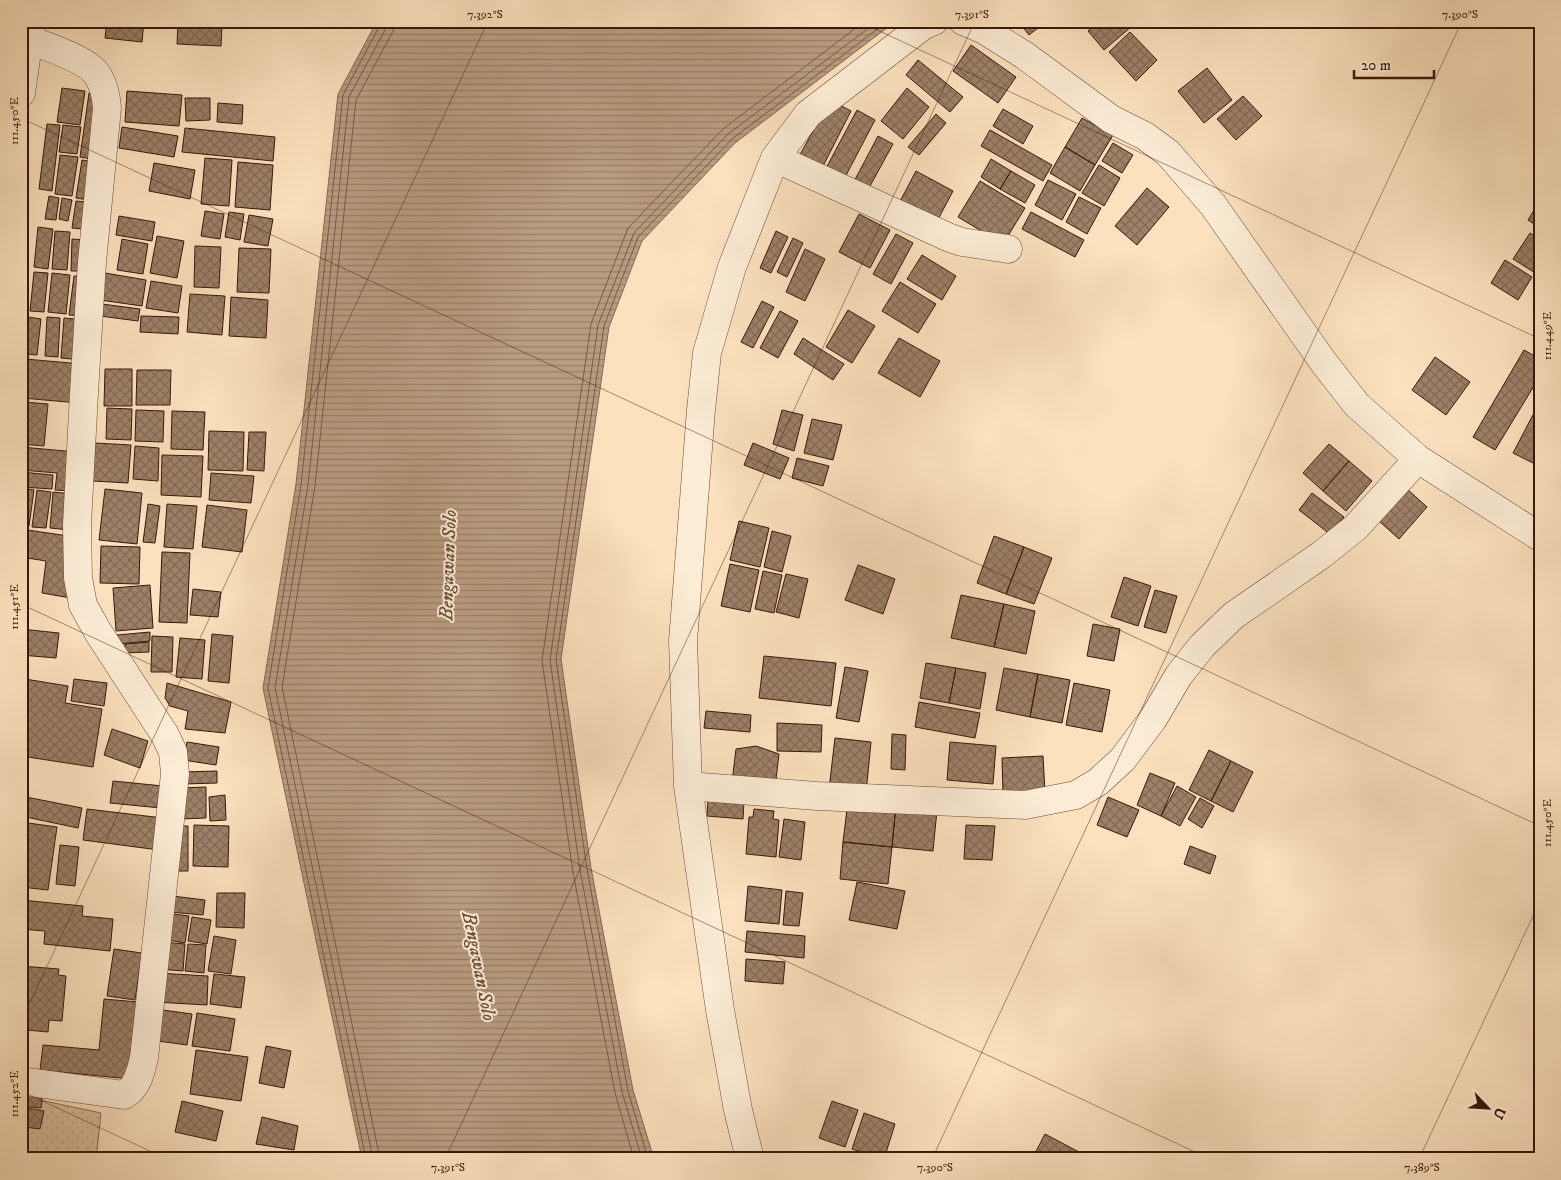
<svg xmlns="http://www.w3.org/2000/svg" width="1561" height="1180" viewBox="0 0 1561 1180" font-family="'IM FELL DW Pica',serif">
	<defs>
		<pattern id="park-dots" width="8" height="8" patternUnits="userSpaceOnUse" patternTransform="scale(1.25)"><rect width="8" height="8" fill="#dabf9f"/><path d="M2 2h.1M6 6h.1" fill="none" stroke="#bca388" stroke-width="1.8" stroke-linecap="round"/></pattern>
		<pattern id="water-rules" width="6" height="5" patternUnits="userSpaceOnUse" patternTransform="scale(1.25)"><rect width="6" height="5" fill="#b99d81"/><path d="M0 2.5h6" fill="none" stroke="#977f68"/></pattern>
		<pattern id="building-cross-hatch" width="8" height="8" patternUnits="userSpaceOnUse" patternTransform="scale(1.25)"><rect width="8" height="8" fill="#9d8168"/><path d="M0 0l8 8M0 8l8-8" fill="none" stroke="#816954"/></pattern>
	</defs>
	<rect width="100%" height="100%" fill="#fbe1be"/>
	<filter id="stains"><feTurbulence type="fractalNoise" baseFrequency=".004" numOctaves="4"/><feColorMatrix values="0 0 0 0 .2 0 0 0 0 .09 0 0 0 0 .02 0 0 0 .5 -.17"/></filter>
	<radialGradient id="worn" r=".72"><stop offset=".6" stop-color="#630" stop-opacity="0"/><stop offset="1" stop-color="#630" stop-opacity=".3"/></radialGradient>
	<path fill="url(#park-dots)" stroke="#896c54" d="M21 1096 101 1113 96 1159H21Z"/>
	<path fill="url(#water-rules)" stroke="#856851" d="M377 21H896L735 143 642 241 609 327 561 659 591 868 633 1090 654 1159H362L263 688 296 484 338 94Z"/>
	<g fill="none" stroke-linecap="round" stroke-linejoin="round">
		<path stroke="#785a46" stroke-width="1" d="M366 1159 268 688 301 485 343 95 380 25 381 21
			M373 1159 275 688 308 485 349 97 386 28 387 21
			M380 1159 282 687 315 486 356 100 393 31 395 21
			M634 1159 615 1093 573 872 542 661 591 324 628 228 723 129 865 21
			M642 1159 622 1092 580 870 550 660 598 325 634 233 728 134 878 21
			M648 1159 628 1091 587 869 556 660 604 326 638 237 732 139 888 21"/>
	</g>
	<path fill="url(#building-cross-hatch)" stroke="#38180a" d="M107 21H144L142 42 105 38Z
		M1018 21H1047L1029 35Z
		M1100 21H1138L1104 50 1088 31Z
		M178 23 222 25 221 46 177 44Z
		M1130 32 1157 60 1136 81 1109 52Z
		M971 45 1016 77 998 103 953 71Z
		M918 60 963 97 950 112 906 75Z
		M1207 68 1232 100 1204 123 1178 91Z
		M62 88 85 91 80 125 57 122Z
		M907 88 929 107 903 139 881 121Z
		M127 91 182 95 179 126 125 122Z
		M89 93 100 99 97 160 80 157Z
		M1243 96 1262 116 1236 140 1217 119Z
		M185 98H210V120L186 121Z
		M830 100 851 111 819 174 796 162Z
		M218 103 243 105 242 124 217 122Z
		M1003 109 1033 126 1023 144 993 126Z
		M857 110 875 120 842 183 823 174Z
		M936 114 946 123 919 155 908 147Z
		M1082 118 1113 135 1095 165 1065 147Z
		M47 124 60 125 52 191 39 189Z
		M63 125 81 127 77 154 59 152Z
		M122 127 178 136 174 157 119 148Z
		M185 128 275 137 273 161 182 152Z
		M990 130 1052 165 1043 181 981 146Z
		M878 136 893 144 864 197 850 189Z
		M1113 143 1133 155 1122 173 1102 161Z
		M1065 147 1095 165 1080 191 1050 173Z
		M60 155 78 157 72 196 55 194Z
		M205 158 232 160 229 206 201 204Z
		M991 159 1011 171 1000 189 981 177Z
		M82 160 94 162 89 200 76 198Z
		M238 162 273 165 270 210 235 207Z
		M154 163 195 170 190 199 149 191Z
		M1099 165 1120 178 1104 206 1082 193Z
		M916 171 953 191 934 227 897 207Z
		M1011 171 1035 185 1025 203 1000 189Z
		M1048 180 1076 194 1062 220 1035 205Z
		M980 181 1025 208 1003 244 958 217Z
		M1147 188 1169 207 1137 245 1115 226Z
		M49 196 59 198 56 220 45 219Z
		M1079 197 1101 208 1087 234 1066 222Z
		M62 198 72 200 68 221 59 219Z
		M1540 200V228L1528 220Z
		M76 201 86 202 83 229 72 228Z
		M205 211 224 214 220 239 201 236Z
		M229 212 244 214 240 240 225 237Z
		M1031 212 1084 240 1075 257 1022 229Z
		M859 214 890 230 870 268 839 252Z
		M249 215 273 219 268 246 244 242Z
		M119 216 155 222 152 241 116 235Z
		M38 227 53 229 48 269 34 267Z
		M55 231 70 232 67 270 52 269Z
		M776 231 788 237 771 273 760 268Z
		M1530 233 1540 239V276L1513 259Z
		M896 234 913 243 891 284 873 274Z
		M157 236 184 241 177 278 150 273Z
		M793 238 803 243 787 277 777 272Z
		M72 239 84 240 83 271H71Z
		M122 239 148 244 143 274 117 270Z
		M195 246 221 247 219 288 194 287Z
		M239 248 271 249 269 293 237 292Z
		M805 249 825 259 805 301 786 292Z
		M922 255 956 276 942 300 907 279Z
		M1505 260 1532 277 1518 300 1491 283Z
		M34 272 48 273 44 312 30 311Z
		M52 273 70 275 66 314 48 312Z
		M105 273 146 280 142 306 100 300Z
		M74 276 86 277 81 316 69 315Z
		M151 281 182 286 178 313 146 308Z
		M900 282 936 304 918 333 882 311Z
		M190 294 225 296 222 335 187 332Z
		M231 297 268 300 266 338 229 336Z
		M762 301 774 307 753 348 741 342Z
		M102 304 140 309 138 321 100 316Z
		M848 310 875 326 852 363 826 347Z
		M780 311 798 321 778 358 760 348Z
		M141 316 179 317 178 334 140 332Z
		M28 317 41 319 37 355 25 354Z
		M47 317 60 318 58 357 45 356Z
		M64 318 85 320 82 360 61 358Z
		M803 338 844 364 833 380 794 354Z
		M899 338 940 361 920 397 878 373Z
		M1524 350 1540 359V376L1495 450 1473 437Z
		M1435 357 1470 382 1446 415 1412 390Z
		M25 359 82 364 79 403 22 398Z
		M105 369H132V406H104Z
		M137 370H171L170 405H136Z
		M24 402 48 404 44 446 21 444Z
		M107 408 132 409 131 440 106 439Z
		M136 410 164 411 163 442 135 441Z
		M782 410 803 415 794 451 773 444Z
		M172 411 205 412 203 450 171 449Z
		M1534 413 1540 416 1539 466 1513 453Z
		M812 419 842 425 833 460 804 453Z
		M209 431 244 432 243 471 208 470Z
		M249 432H266L264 471 247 470Z
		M95 443 131 445 128 483 93 481Z
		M753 443 789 458 780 479 744 465Z
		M1329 444 1349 461 1323 491 1303 473Z
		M135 446 159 448 158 481 133 479Z
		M21 447 76 452 73 491 55 490 57 473 21 470Z
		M162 455 203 456 201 497 161 495Z
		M797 458 829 466 823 486 792 478Z
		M1349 461 1372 481 1346 511 1323 491Z
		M21 472 53 475 52 489 21 487Z
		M211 473 254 476 251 503 209 500Z
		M23 488 34 490 29 526 21 525Z
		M1406 488 1427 507 1399 539 1378 520Z
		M105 489 142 493 137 544 99 540Z
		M37 490 51 492 46 528 32 527Z
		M53 492 73 494 70 530 50 528Z
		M1312 493 1344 517 1331 535 1299 510Z
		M148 504 160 506 155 543 143 542Z
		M167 504 197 506 193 549 164 547Z
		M207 505 247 510 242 552 202 547Z
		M739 521 769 528 760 567 730 560Z
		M21 529 68 536 77 599 42 593 46 561 21 557Z
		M772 531 791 536 782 572 764 567Z
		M994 536 1024 547 1006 594 977 583Z
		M101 546 140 547 139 584 100 583Z
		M1024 547 1052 558 1034 604 1006 594Z
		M162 552 190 553 187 623 159 622Z
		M730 564 759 570 750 612 721 606Z
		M858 565 895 579 883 614 845 600Z
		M763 571 782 575 774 613 755 609Z
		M786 574 808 579 799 618 776 612Z
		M1124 577 1151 586 1138 626 1111 617Z
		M150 585 153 628 116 631 113 588Z
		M193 589 221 592 218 617 190 615Z
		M1155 590 1177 596 1166 633 1144 627Z
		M961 595 1004 604 994 647 951 638Z
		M1004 604 1035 611 1026 654 994 647Z
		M1093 624 1120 629 1114 661 1087 656Z
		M21 629 59 633 56 658 21 655Z
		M150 632V641L118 644 117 635Z
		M212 634 233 636 229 683 208 681Z
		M152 636 173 637 172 672H151Z
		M180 638 205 640 202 679 176 677Z
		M149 642V652L125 653V644Z
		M764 656 836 663 831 706 759 698Z
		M926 663 956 668 949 703 920 698Z
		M845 667 868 671 859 722 836 718Z
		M956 668 986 673 980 709 949 703Z
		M1004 668 1038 674 1030 717 996 710Z
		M1038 674 1070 680 1062 723 1030 717Z
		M25 679 68 686 65 703 102 709 93 767 21 756V704Z
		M74 679 107 683 104 706 71 701Z
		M167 683 231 702 225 733 185 729 188 711 170 706 165 698Z
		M1074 683 1110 690 1102 732 1066 725Z
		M919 702 980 713 975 738 915 727Z
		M706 711 751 715 750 732 704 728Z
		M777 723 822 725 821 752 777 751Z
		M112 729 148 741 140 768 104 755Z
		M892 734 906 735 905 770 891 769Z
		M835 738 871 742 866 793 829 789Z
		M187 742 219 747 216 765 183 760Z
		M950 742 996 746 993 784 947 780Z
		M756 746 779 754 775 788 732 782 736 749Z
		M1209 750 1231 761 1211 801 1189 790Z
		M1043 756 1045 792 1003 794 1002 758Z
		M1231 761 1253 772 1233 812 1211 801Z
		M217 771V783L183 784V772Z
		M1150 773 1175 783 1161 816 1137 805Z
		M113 781 163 786 161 808 110 803Z
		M1177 786 1196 797 1180 826 1161 816Z
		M206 787V818L179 819V788Z
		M225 795 226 820 210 821 209 797Z
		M21 796 82 808 78 828 21 816Z
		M1108 797 1139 810 1127 837 1097 825Z
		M1200 798 1214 806 1202 828 1188 819Z
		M708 799 744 801 743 819 707 816Z
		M848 801 896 805 892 847 843 842Z
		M896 805 937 810 933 851 892 847Z
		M87 809 163 818 159 850 83 840Z
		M754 809 774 811 773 819 779 820 776 857 746 854 749 817H753Z
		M784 819 805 822 801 860 779 857Z
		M21 822 57 827 48 890 21 887Z
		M194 825 229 826 228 867 193 866Z
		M966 825 995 826 992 860 964 859Z
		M173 826H188V871H173Z
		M843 842 892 847 888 884 840 879Z
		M60 845 79 847 75 886 56 884Z
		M1190 846 1216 856 1210 874 1184 864Z
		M857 882 905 891 897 929 849 920Z
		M748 886 782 890 779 924 745 921Z
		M786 891 803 893 799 926 783 925Z
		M217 893H245L244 928 216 927Z
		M172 896 205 900 203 915 170 912Z
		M21 900 83 906 82 916 113 919 110 951 44 944 45 931 21 929Z
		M166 913 189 916 185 943 162 939Z
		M192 917 211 920 207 944 188 941Z
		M747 931 805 936 804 958 745 952Z
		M214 936 236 940 231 974 208 971Z
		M161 942 185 944 183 971 158 969Z
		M188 944 206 945 204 973 185 971Z
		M114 949 142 953 135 1000 107 996Z
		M746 959 785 962 783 984 745 981Z
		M21 966 59 969 58 975 66 976 62 1021 49 1020 48 1032 27 1030V1018H21Z
		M157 973 208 976 207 1005 155 1002Z
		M214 974 245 977 241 1008 210 1004Z
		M104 999 138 1002 130 1079 40 1070 43 1045 99 1050Z
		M163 1010 192 1014 187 1045 158 1041Z
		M197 1013 235 1019 230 1051 192 1046Z
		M266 1046 291 1051 284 1088 259 1083Z
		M196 1050 248 1057 241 1101 190 1094Z
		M21 1089 43 1091 41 1108 21 1106Z
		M182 1101 223 1111 216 1141 175 1132Z
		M832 1101 858 1110 845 1147 819 1138Z
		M27 1108 44 1111 40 1129 24 1127Z
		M864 1113 895 1124 884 1159 852 1149Z
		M262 1117 298 1126 294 1150 256 1144Z
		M26 1129 27 1146H21V1130Z
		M1045 1134 1079 1152 1076 1159H1032Z"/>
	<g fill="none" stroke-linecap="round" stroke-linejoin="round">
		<defs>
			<path id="minor" d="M963 21 984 30 1024 55 1111 119 1145 136 1168 153 1213 205 1324 363 1357 405 1418 459 1540 537
				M21 93 31 23
				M775 158 950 238 962 242 1008 249
				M688 786 817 796 1025 805 1076 795 1098 782 1123 759 1153 719 1179 675 1202 646 1233 616 1321 555 1355 528 1418 459
				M21 1081 124 1095C137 1089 141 1071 144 1058L175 774 173 752 165 735 98 632 83 605 78 578 77 525 84 393 92 262 107 108C106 95 102 78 92 69 79 57 45 46 28 39
				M750 1159 738 1110 720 1010 688 786 683 641 701 410 707 353 732 267 775 158 808 114 924 25 934 21"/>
		</defs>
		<use href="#minor" stroke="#694a37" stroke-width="29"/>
		<use href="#minor" stroke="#fcecd5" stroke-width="28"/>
	</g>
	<path fill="none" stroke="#38180a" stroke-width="1" stroke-opacity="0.45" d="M858 21 1540 339M21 118 1540 826M21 604 1210 1159M21 1022 488 21M21 1091 167 1159M445 1159 975 21M932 1159 1462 21M1419 1159 1540 901"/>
	<g text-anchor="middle" stroke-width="4" stroke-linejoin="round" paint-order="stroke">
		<g font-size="19" font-style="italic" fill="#6c4d3a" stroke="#fcecd5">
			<text transform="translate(447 565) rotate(-88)" y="7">Bengawan Solo</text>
			<text transform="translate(480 966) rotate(79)" y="7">Bengawan Solo</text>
		</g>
	</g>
	<rect width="1561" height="1180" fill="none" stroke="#fbe1be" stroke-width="55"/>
	<g transform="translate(1488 1108) rotate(115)" stroke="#fcecd5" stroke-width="4" paint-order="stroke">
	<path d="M0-4L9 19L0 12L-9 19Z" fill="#38180a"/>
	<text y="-8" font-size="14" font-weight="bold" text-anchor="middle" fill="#38180a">U</text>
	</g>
	<path d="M1354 70v8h80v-8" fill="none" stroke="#38180a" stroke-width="2.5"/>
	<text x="1361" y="70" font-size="15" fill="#38180a" stroke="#fcecd5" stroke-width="4" paint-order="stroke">20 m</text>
	<rect x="28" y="28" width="1506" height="1124" fill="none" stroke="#38180a" stroke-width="2"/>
	<g font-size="12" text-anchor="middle" fill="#38180a">
		<text x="485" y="18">7.392°S</text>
		<text x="972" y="18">7.391°S</text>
		<text x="1460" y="18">7.390°S</text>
		<text transform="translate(14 121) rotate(-90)" y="4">111.450°E</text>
		<text transform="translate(1547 336) rotate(-90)" y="4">111.449°E</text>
		<text transform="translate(14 607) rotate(-90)" y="4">111.451°E</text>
		<text transform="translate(1547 823) rotate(-90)" y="4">111.450°E</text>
		<text transform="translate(14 1094) rotate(-90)" y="4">111.452°E</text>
		<text x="448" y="1171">7.391°S</text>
		<text x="935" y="1171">7.390°S</text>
		<text x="1422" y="1171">7.389°S</text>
	</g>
	<rect width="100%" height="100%" filter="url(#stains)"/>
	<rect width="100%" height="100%" fill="url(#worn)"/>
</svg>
